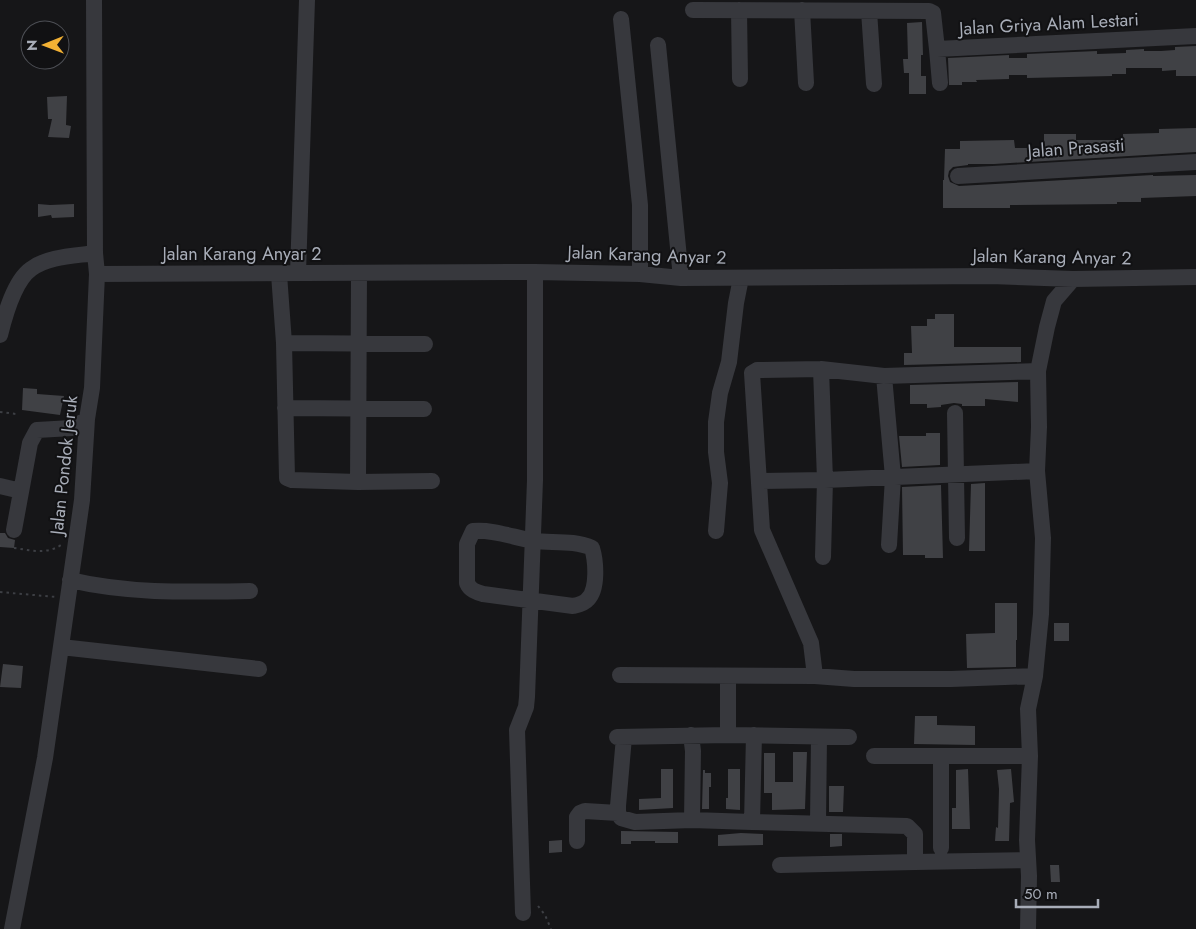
<svg xmlns="http://www.w3.org/2000/svg" width="1196" height="929" viewBox="0 0 1196 929" font-family="Jost,sans-serif">
	<rect width="100%" height="100%" fill="#161618"/>
	<path fill="#404145" d="M922 22 923 55H921V76H926V94H909V73H904L903 59H908L907 23Z
		M1196 46V76H1176V70L1162 71V68H1126V74H1112V76L1027 78V75H1009V79L976 80 977 82H962V85H949L948 58 1009 55V58H1027V54L1097 51V54L1126 53V50L1144 49V51H1161L1175 50V47Z
		M67 96 66 125 71 126 69 138 48 137 52 119H48L47 97Z
		M1196 128V152L994 164H968V165L953 167 949 171 948 176 950 182 959 186 1153 175V176L1196 175V196L1141 198V202H1117V204L1010 205V208H943V180H944L945 149H960V141L1014 140 1015 148H1044V134H1076V140H1123V134L1159 133V129Z
		M38 204 50 205 74 204V217L52 218 51 215 38 217Z
		M935 314H954V347H1021V362L904 365V353H912L911 326H927V319H935Z
		M1018 382V402L985 399V406H962V404L954 403 941 405V407L927 408V404H910V385Z
		M23 388 37 389V394L64 396 60 415 22 410Z
		M926 433H940V465L902 467 899 436H926Z
		M985 483V551H969L971 484Z
		M941 485 943 558H925V555H903L902 487Z
		M0 533H5L8 538 15 540 14 548 0 547Z
		M995 603H1017V640H1016V667L967 668 966 634 995 633Z
		M1054 623H1069V641H1054Z
		M3 664 23 666 21 688 0 687Z
		M915 716H937V725L975 726V745L914 744Z
		M793 752H807L805 809 772 810V793H764V753H775V782H793Z
		M661 769H673V808L639 810V799L661 798Z
		M728 769H740V810L726 809V798H728Z
		M968 769 970 829H952V808H956V770Z
		M1011 769 1014 802 1010 803 1009 841H995L996 827 998 828 999 789 997 770Z
		M703 770H705V773H711V787H709V809H702Z
		M829 786H844L843 812H829Z
		M621 831 678 832V843H655V841H631V844H621Z
		M741 833 763 834V845L718 846V835Z
		M830 834H842V846L830 847Z
		M562 840V852L549 853V841Z
		M1050 865H1059L1060 882H1051Z"/>
	<g fill="none" stroke-linecap="round" stroke-linejoin="round">
		<path stroke="#3d3f44" stroke-width="2" stroke-dasharray="2.5 4" stroke-linecap="butt" d="M0 412 16 414
			M14 548C30 550 46 555 61 545
			M0 592 56 597
			M538 906 545 915 551 929"/>
		<path stroke="#37383d" stroke-width="16" d="M693 10 929 11 933 13 937 49
			M739 10 740 79
			M802 10 806 83
			M869 11 874 84
			M621 19 640 205V274
			M658 45 681 278
			M940 83 937 49 1196 36
			M958 176 1196 162
			M298 273 307 0
			M97 274 535 272 640 274 681 278 991 276 1073 279 1196 277
			M279 274 284 343 287 478 292 480 358 482 359 273
			M0 335C5 315 14 281 31 269 48 256 75 256 95 253
			M284 343 425 344
			M821 369 825 480 823 557
			M884 376 893 477 889 545
			M285 408 424 409
			M955 413 957 538
			M759 481 825 480 1037 471
			M358 482 432 481
			M0 486 21 491
			M14 530 30 443 37 430 72 428 87 419
			M473 531C493 529 515 538 534 541 553 543 575 540 592 548 596 561 598 589 588 599 584 604 578 605 573 606L483 594C476 592 470 590 467 583V544Z
			M716 531 720 483 716 452V422L720 393 729 362 736 303 741 278
			M70 580C129 594 190 592 250 591
			M61 647 259 669
			M620 675 815 676 854 679H951L1035 676
			M728 676V735L849 737
			M815 676 811 643 762 530 752 373 757 370 821 369 884 376 1038 371
			M691 735 693 751 692 820 752 822 754 735
			M617 737 728 735
			M624 737 618 806V813L621 818 635 822 692 820
			M874 756H1030
			M752 822 907 826 915 834V862L1028 860
			M818 823 819 737
			M577 841V817L580 813 585 811 618 813
			M941 848V756
			M780 865 915 862
			M523 913 517 730 526 707 527 697 535 480V272
			M12 929 45 758 82 500 87 419 92 388 97 274 95 253 94 0
			M1028 929 1029 876 1027 840 1030 756 1028 709 1035 676 1041 614 1043 538 1037 471 1039 427 1038 371 1047 327 1054 301 1073 279"/>
	</g>
	<g text-anchor="middle" stroke-width="4" stroke-linejoin="round" paint-order="stroke">
		<g font-size="18" fill="#a8adb8" stroke="#111113">
			<text transform="translate(1049 24) rotate(-3)" y="6">Jalan Griya Alam Lestari</text>
			<text transform="translate(1076 148) rotate(-4)" y="6">Jalan Prasasti</text>
			<text x="242" y="260">Jalan Karang Anyar 2</text>
			<text transform="translate(647 255) rotate(2)" y="6">Jalan Karang Anyar 2</text>
			<text transform="translate(1052 257) rotate(1)" y="6">Jalan Karang Anyar 2</text>
			<text transform="translate(64 465) rotate(-84)" y="6">Jalan Pondok Jeruk</text>
		</g>
	</g>
	<g transform="translate(45 45) rotate(269)"><circle r="24" fill="#111113" stroke="#4d4f55"/>
	<path d="M0-4L9 19L0 12L-9 19Z" fill="#f2b134"/>
	<text y="-8" font-size="14" font-weight="bold" text-anchor="middle" fill="#a8adb8">N</text>
	</g>
	<path d="M1016 899v8h82v-8" fill="none" stroke="#a8adb8" stroke-width="2.5"/>
	<text x="1024" y="899" font-size="15" fill="#a8adb8" stroke="#111113" stroke-width="4" paint-order="stroke">50 m</text>
</svg>
